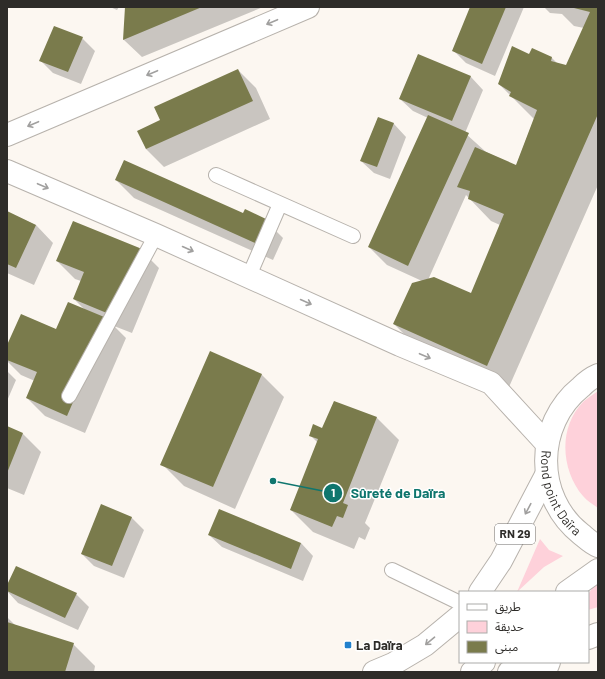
<svg xmlns="http://www.w3.org/2000/svg" width="605" height="679" viewBox="0 0 605 679" font-family="Barlow,'Noto Sans Arabic',sans-serif">
	<rect width="100%" height="100%" fill="#fcf7f1"/>
	<path fill="#fed1da" d="M598 391V508C593 504 587 501 583 496 561 470 558 428 583 402 587 398 593 395 598 391Z
		M540 539 549 550 563 556 544 567 517 592Z
		M598 578V607L588 610V595Z"/>
	<path fill="#0003" fill-rule="evenodd" d="M110 7H119L117 10Z
		M126 7H263L142 57 124 40Z
		M471 7H524L495 76 466 63 453 50Z
		M544 7H598V185L509 387 416 346 394 324 422 281 387 265 369 247 428 118 413 111 400 99 418 55 471 77 483 90 465 133 486 152 516 166 534 119 499 84 530 55 552 58 558 64 567 67 584 28 574 26 562 14 550 13ZM466 195 491 221 500 225 472 295 428 280Z
		M82 38 95 51 81 84 53 73 40 60Z
		M238 70 256 88 270 119 164 167 146 149 138 131 162 121Z
		M378 118 394 124 406 137 390 179 374 173 361 161Z
		M116 180 265 220 283 238 273 260 134 198Z
		M7 212 36 225 53 243 34 285 7 273Z
		M141 250 159 268 132 333 114 326 126 338 85 433 45 416 27 398 35 381 21 375 7 361V348L57 330 85 310 74 299 81 281 75 279 57 261Z
		M210 353 262 375 284 397 235 509 184 486 162 464Z
		M7 371 16 380 7 401Z
		M334 402 377 418 399 440 365 523 370 528 365 540 359 537 354 549 313 532 291 510 318 443 310 435 323 429Z
		M7 427 23 434 41 452 24 495 7 488Z
		M131 517 144 530 124 578 94 566 82 554Z
		M209 535 301 543 313 556 303 581 222 547Z
		M7 587 76 594 89 607 78 630 18 603 7 591Z
		M7 617 16 626 73 644 95 666 94 672H7Z"/>
	<path fill="#7a7b4c" d="M125 7H202L123 40Z
		M470 7H506L482 64 452 51Z
		M570 7H598V114L487 366 393 324 412 283 434 277 471 293 504 214 468 199 470 191 457 187 475 147 516 165 537 110 509 96 511 92 498 84 512 46 529 54 532 48 552 57 551 61 566 65 590 12Z
		M54 26 83 37 68 72 39 61Z
		M418 54 471 76 452 121 399 99Z
		M238 69 253 101 146 149 137 131 160 120 154 107Z
		M428 115 469 133 408 266 368 247Z
		M378 117 394 123 377 167 360 161Z
		M124 160 243 213 245 209 266 219 255 243 115 180Z
		M7 211 36 225 16 268 7 264Z
		M73 221 142 249 114 316 73 299 84 272 56 261Z
		M68 302 109 319 67 416 26 398 37 372 7 360V345L21 314 56 329Z
		M210 351 262 374 213 487 160 465Z
		M334 401 377 417 343 503 348 505 343 518 337 516 332 527 290 510 318 439 309 436 313 424 322 428Z
		M7 426 23 433 7 473Z
		M101 504 132 517 112 566 81 554Z
		M219 509 301 543 291 569 208 535Z
		M16 566 77 593 65 618 7 591V585Z
		M7 622 74 643 65 672H7Z"/>
	<g fill="none" stroke-linecap="round" stroke-linejoin="round">
		<defs>
			<path id="service" d="M216 175 353 236
				M249 276 280 204
				M69 396 156 235
				M392 570 460 603"/>
			<path id="minor" d="M545 672 549 662"/>
			<path id="tertiary" d="M7 135 308 7
				M7 171 156 235 400 345 491 383 547 444"/>
			<g id="trunk">
				<path id="s1" d="M598 375C591 378 586 382 581 387 535 424 534 497 581 534 586 538 592 544 598 546"/>
				<path d="M480 592 501 561 546 475"/>
				<path d="M567 592 598 570"/>
				<path d="M588 638 598 634"/>
				<path d="M374 672 393 664 425 645 460 616"/>
				<path d="M472 672 484 662"/>
				<path d="M509 672 534 662"/>
			</g>
		</defs>
		<use href="#service" stroke="#b7b2ac" stroke-width="16"/>
		<use href="#minor" stroke="#b7b2ac" stroke-width="24"/>
		<use href="#tertiary" stroke="#b7b2ac" stroke-width="24"/>
		<use href="#trunk" stroke="#b7b2ac" stroke-width="24"/>
		<use href="#service" stroke="#fff" stroke-width="14"/>
		<use href="#minor" stroke="#fff" stroke-width="22"/>
		<use href="#tertiary" stroke="#fff" stroke-width="22"/>
		<use href="#trunk" stroke="#fff" stroke-width="22"/>
	</g>
	<defs><path id="oneway-shaft" d="M-6 0H5M1.5-3L5.5 0L1.5 3" fill="none" stroke-width="1.6" stroke-linecap="round" stroke-linejoin="round"/></defs>
	<g stroke="#a1a09f">
		<use href="#oneway-shaft" transform="translate(272 22) rotate(157)"/>
		<use href="#oneway-shaft" transform="translate(152 73) rotate(157)"/>
		<use href="#oneway-shaft" transform="translate(33 124) rotate(157)"/>
		<use href="#oneway-shaft" transform="translate(43 186) rotate(23)"/>
		<use href="#oneway-shaft" transform="translate(188 249) rotate(24)"/>
		<use href="#oneway-shaft" transform="translate(306 302) rotate(24)"/>
		<use href="#oneway-shaft" transform="translate(425 356) rotate(23)"/>
		<use href="#oneway-shaft" transform="translate(528 509) rotate(118)"/>
		<use href="#oneway-shaft" transform="translate(430 641) rotate(140)"/>
	</g>
	<rect fill="#2281cd" stroke="#fff" stroke-width="1.5" x="344" y="641" width="8" height="8" rx="2"/>
	<g text-anchor="middle" stroke-width="3" stroke-linejoin="round" paint-order="stroke">
		<rect fill="#fff" stroke="#6d6b69" stroke-width="1" x="495" y="524" width="40" height="20" rx="3"/>
		<g font-size="12" font-weight="bold" fill="#2e2c29">
			<text x="515" y="538">RN 29</text>
		</g>
		<g font-size="13" fill="#2e2c29" stroke="#fff">
			<text dy="5" stroke="none"><textPath href="#s1" startOffset="141">Rond point Daïra</textPath></text>
		</g>
		<g font-size="13" font-weight="bold" fill="#2e2c29" stroke="#fff" text-anchor="start">
			<text x="356" y="650">La Daïra</text>
		</g>
	</g>
	<path fill="none" stroke="#0f766e" stroke-width="1.5" d="M273 481L333 493"/>
	<g fill="#0f766e" stroke="#fff" stroke-width="1.5">
		<circle cx="273" cy="481" r="4"/>
		<circle cx="333" cy="493" r="10"/>
	</g>
	<g font-size="12" text-anchor="middle" font-weight="bold" fill="#fff">
		<text x="333" y="497">1</text>
	</g>
	<g font-size="14" text-anchor="middle" font-weight="bold" fill="#0f766e" stroke="#fff" stroke-width="3" stroke-linejoin="round" paint-order="stroke">
		<text x="398" y="498">Sûreté de Daïra</text>
	</g>
	<rect width="605" height="679" fill="none" stroke="#2e2c29" stroke-width="16"/>
	<rect x="459" y="591" width="130" height="72" fill="#ffffff" stroke="#ababa9"/>
	<rect x="467" y="604" width="20" height="6" fill="#ffffff" stroke="#ababa9"/>
	<text x="495" y="611" font-size="12" fill="#2e2c29">طريق</text>
	<rect x="467" y="621" width="20" height="12" fill="#fed1da" stroke="#ababa9"/>
	<text x="495" y="631" font-size="12" fill="#2e2c29">حديقة</text>
	<rect x="467" y="641" width="20" height="12" fill="#7a7b4c" stroke="#ababa9"/>
	<text x="495" y="651" font-size="12" fill="#2e2c29">مبنى</text>
</svg>
